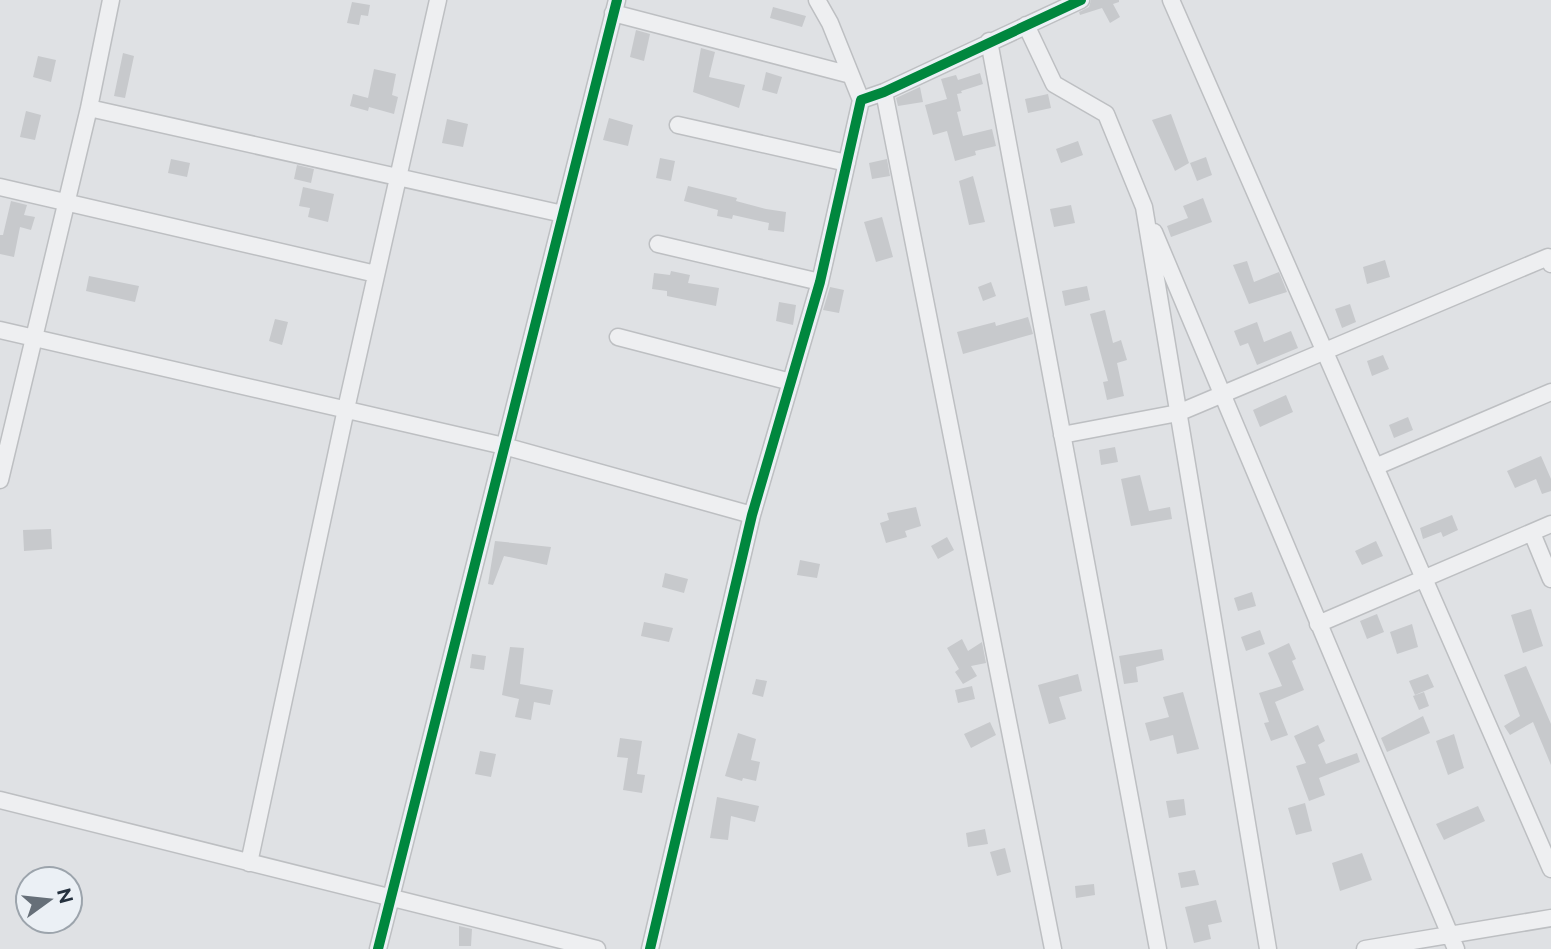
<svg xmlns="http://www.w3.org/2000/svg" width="1551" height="949" viewBox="0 0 1551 949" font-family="Raleway,sans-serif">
	<rect width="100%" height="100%" fill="#dfe1e4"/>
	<path fill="#c7c9cc" d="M1091 0H1119V2L1113 4 1120 17 1110 23 1102 8 1080 15 1079 12 1089 7Z
		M352 2 370 5 368 16 361 15 359 25 347 23Z
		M773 7 806 16 802 27 770 18Z
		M636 30 650 34 644 61 630 57Z
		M701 48 715 52 709 77 745 85 739 108 693 92Z
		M123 53 134 56 125 98 114 96Z
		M38 56 56 60 51 82 33 77Z
		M374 69 396 74 392 95 398 97 394 114 369 107 368 111 350 106 353 94 368 98Z
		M766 72 782 77 777 94 762 90Z
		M980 73 983 84 961 91 962 93 957 94 961 111 957 112 963 136 992 129 996 146 975 151 976 155 955 161 947 131 933 135 925 105 947 99 941 79 956 75 958 80Z
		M920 87 923 102 898 106 896 98Z
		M1048 94 1051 108 1028 113 1025 99Z
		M26 111 41 115 35 140 20 137Z
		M1171 114 1189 163 1175 171 1152 120Z
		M609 118 633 125 628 146 603 140Z
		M447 119 468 124 463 147 442 143Z
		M1078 141 1083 155 1061 163 1056 149Z
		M1206 157 1212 175 1197 181 1190 163Z
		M660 158 675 161 671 181 656 178Z
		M171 159 190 163 187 177 168 173Z
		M887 159 890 176 872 179 869 163Z
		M297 165 314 169 311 183 294 179Z
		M973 176 985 222 969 225 959 181Z
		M688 186 737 198 736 201 766 209 786 212 784 232 768 230 769 223 733 215 732 219 717 216 718 210 684 201Z
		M303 187 334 194 328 222 308 217 310 208 299 206Z
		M1203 198 1212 222 1171 237 1167 226 1188 218 1183 206Z
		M11 201 27 205 24 215 35 217 31 230 20 227 14 257 0 254V235H3Z
		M1071 205 1075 223 1054 227 1050 209Z
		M882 217 893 257 876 262 864 222Z
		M1385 260 1390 277 1367 284 1363 267Z
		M1247 261 1254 282 1279 272 1287 292 1249 304 1233 265Z
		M671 271 690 275 688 283 719 288 716 306 667 296V291L652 289 654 273 670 275Z
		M89 276 139 286 135 302 86 291Z
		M991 282 996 296 983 301 978 287Z
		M1087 286 1090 300 1065 306 1062 291Z
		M830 287 844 290 839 313 823 310Z
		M779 302 796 305 793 325 776 321Z
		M1350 304 1356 322 1342 328 1335 309Z
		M1105 310 1113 343 1121 340 1127 360 1117 363 1124 396 1107 400 1103 382 1108 381 1090 314Z
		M1028 317 1033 334 963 354 957 332 995 322 996 326Z
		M275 319 288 322 282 345 269 341Z
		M1257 322 1264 342 1291 331 1298 348 1257 365 1248 343 1240 346 1234 331Z
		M1383 355 1389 369 1372 376 1367 361Z
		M1286 395 1293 412 1260 427 1253 410Z
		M1408 417 1413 430 1394 438 1389 425Z
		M1115 447 1118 462 1101 465 1099 450Z
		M1541 456 1551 479V491L1542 494 1536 479 1515 488 1507 471Z
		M1140 475 1149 511 1170 507 1172 519 1131 526 1121 479Z
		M916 507 921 526 905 531 907 537 886 543 880 523 889 520 887 513Z
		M1452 515 1458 530 1443 537 1441 532 1423 539 1420 528Z
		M51 529 52 549 24 551 23 530Z
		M947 537 954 550 938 559 931 546Z
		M495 541 551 547 547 565 504 556 493 585 488 584Z
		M1376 541 1383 556 1362 565 1355 551Z
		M800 560 820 564 817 578 797 575Z
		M665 573 688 579 684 593 662 587Z
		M1252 592 1256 606 1238 611 1234 598Z
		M1531 609 1543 646 1523 653 1511 615Z
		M1377 614 1384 632 1367 639 1360 621Z
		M644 622 673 628 669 642 641 636Z
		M1412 624 1418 647 1397 654 1390 632Z
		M1260 630 1265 644 1246 651 1241 637Z
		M962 639 968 651 982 642 986 663 971 666 977 676 963 684 955 672 959 669 947 648Z
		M1289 643 1296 659 1292 661 1304 690 1275 702 1288 735 1271 741 1264 723 1269 722 1259 693 1282 686 1268 653Z
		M510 647 524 648 520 684 553 690 550 705 534 702 531 720 515 717 519 699 502 695Z
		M1162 649 1164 660 1136 667 1138 682 1124 684 1119 656Z
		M472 654 486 656 484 670 470 668Z
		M1526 666 1551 724V765L1533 722 1510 735 1504 726 1520 716 1504 675Z
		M1078 674 1082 691 1059 697 1066 719 1049 724 1038 685Z
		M1428 674 1434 687 1415 695 1409 681Z
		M756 679 767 681 763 697 752 694Z
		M972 686 975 699 958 703 955 690Z
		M1183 692 1199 749 1177 754 1173 735 1150 741 1145 723 1169 717 1163 697Z
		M1424 692 1429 706 1419 710 1413 696Z
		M1423 716 1430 733 1387 752 1381 738Z
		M990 722 996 735 971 748 964 734Z
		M1318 725 1325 741 1318 745 1326 764 1357 753 1360 762 1319 778 1325 795 1309 801 1296 766 1306 763 1294 736Z
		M738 733 756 739 751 760 760 762 756 781 743 778 742 781 725 776Z
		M1454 734 1464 768 1448 775 1436 741Z
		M620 738 642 741 637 774 645 775 642 793 623 790 628 758 617 757Z
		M480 751 496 754 491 777 475 774Z
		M717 797 759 806 755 822 731 816 728 840 710 838Z
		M1184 799 1186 815 1169 818 1166 801Z
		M1305 803 1312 831 1296 835 1288 808Z
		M1478 806 1485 821 1444 840 1436 824Z
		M985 829 988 844 968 847 966 833Z
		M1005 848 1011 872 997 876 990 852Z
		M1362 853 1372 880 1340 891 1332 863Z
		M1195 870 1199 885 1181 888 1178 873Z
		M1094 884 1095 895 1076 898 1075 886Z
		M1216 900 1222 922 1208 925 1211 939 1194 943 1185 907Z
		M459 926 472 929 471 946H459Z"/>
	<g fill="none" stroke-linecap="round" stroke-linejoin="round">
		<defs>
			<path id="street" d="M817 0 830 23 861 100
				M1171 0 1551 869
				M613 13 851 75
				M1026 25 1054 84 1106 114 1144 207 1268 949
				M989 41 1158 949
				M884 92 1053 949
				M89 108 563 214
				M678 125 847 163
				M0 187 376 274
				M1154 232 1456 949
				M658 244 820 282
				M0 330 504 446 752 515
				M618 337 791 382
				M1062 435 1178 413 1548 257 1551 264
				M1375 467 1551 392
				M0 480 89 108 111 0
				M1532 533 1551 579
				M1318 624 1551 524
				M0 800 597 949
				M249 863 346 409 438 0
				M378 949 617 0
				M650 949 752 515 820 282 861 100 884 92 1081 0
				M1365 949 1551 918"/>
		</defs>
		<use href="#street" stroke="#bdbfc2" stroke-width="19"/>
		<use href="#street" stroke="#eeeff1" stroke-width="16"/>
		<defs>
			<path id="cycleway" d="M378 949 617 0
				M650 949 752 515 820 282 861 100 884 92 1081 0"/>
		</defs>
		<use href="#cycleway" stroke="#ebf0f5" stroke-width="15"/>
		<use href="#cycleway" stroke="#00873e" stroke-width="10"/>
	</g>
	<g transform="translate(49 900) rotate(75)"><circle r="33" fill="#ebf0f5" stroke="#9ca4ac" stroke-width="2"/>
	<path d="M0-5L12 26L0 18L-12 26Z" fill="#666f78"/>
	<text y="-10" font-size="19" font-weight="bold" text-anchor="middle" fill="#25313e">N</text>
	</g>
</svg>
